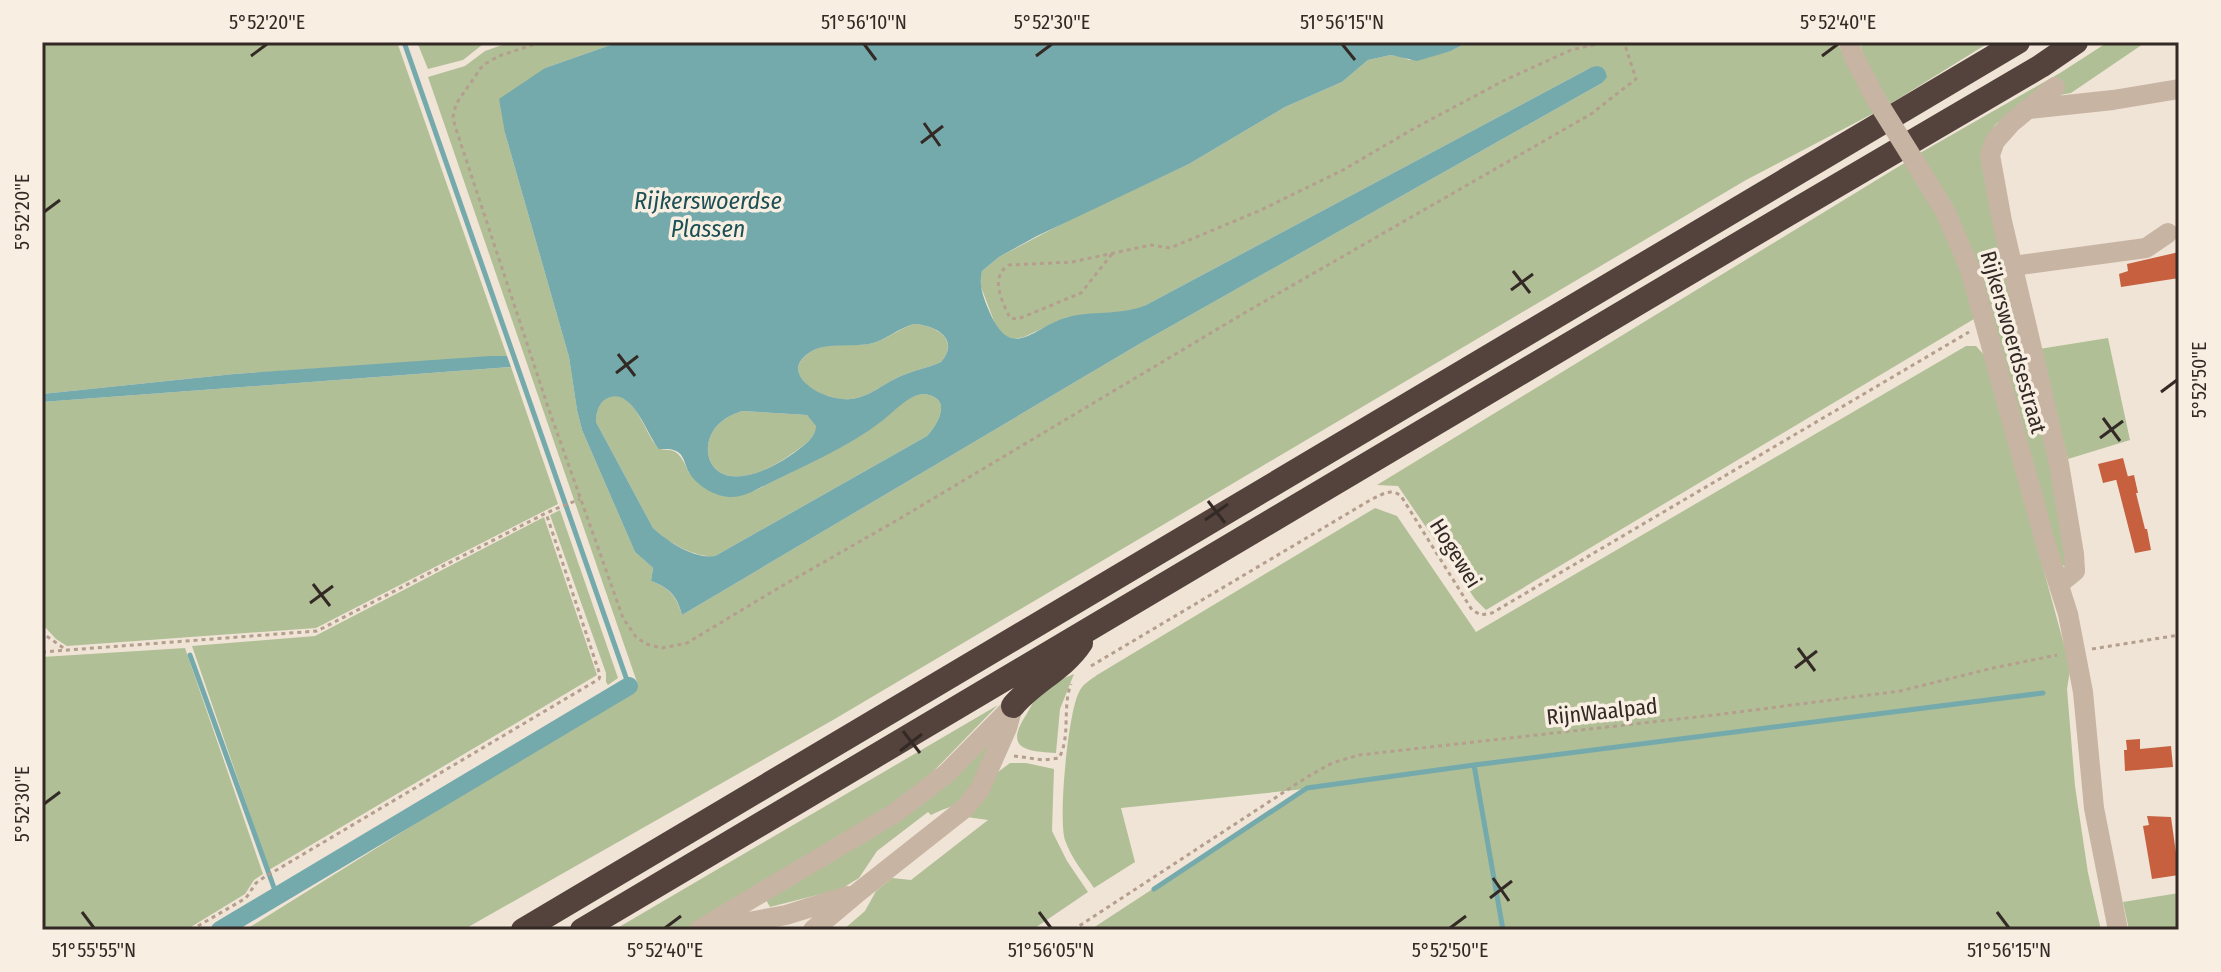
<svg xmlns="http://www.w3.org/2000/svg" width="2221" height="972" viewBox="0 0 2221 972" font-family="'Fira Sans Condensed',sans-serif">
	<rect width="100%" height="100%" fill="#f0e4d6"/>
	<path fill="#b1bf97" d="M42 42H397L507 356 234 374 42 394Z
		M417 42H490L482 45 463 60 428 69Z
		M511 42H619L545 68 505 133 569 357 577 410 582 430 635 552 653 568 651 581C670 588 676 596 682 615L1141 343 1602 83 1590 68 1146 305 1133 311 1067 317 1024 337 1014 339 1003 335 997 329 981 287 980 277 982 271 999 257 1079 215 1189 164 1285 107 1342 82 1368 60 1391 55 1402 57 1409 60 1451 51 1468 42H1837L1876 112 1746 180 833 720 463 930H245L638 685 428 77 465 66 485 51Z
		M1864 42H1990L1890 104 1862 55 1861 45Z
		M2108 42H2146L2071 93 2025 101 1996 124 1989 135 2072 559 2066 567 2057 562 1990 310 1920 153 2060 73Z
		M1906 162 1945 227 1960 266 1974 319 1486 610 1475 599 1398 486 1377 485Z
		M914 324C934 325 961 339 941 362 928 368 914 370 901 376 884 383 870 397 851 399 824 403 772 373 814 350 829 342 852 347 869 344 885 341 898 329 914 324Z
		M2108 338 2130 440 2068 459 2039 349Z
		M1966 346H1976L1985 356 1988 364 2067 656 2070 670 2067 689 2075 786 2088 873 2101 930H1090L1305 789 1121 808 1135 862 1094 888C1084 873 1071 858 1065 840 1058 819 1068 713 1079 692 1082 685 1090 680 1097 675L1375 508 1397 516 1476 632Z
		M511 367 558 504 316 628 67 646 56 639 42 624V402Z
		M922 394C953 396 940 422 927 436L715 556C694 558 668 542 653 528L596 422C596 414 597 405 604 400 630 381 645 432 655 444 666 458 675 437 689 473L752 492C791 472 834 453 870 429 888 418 902 397 922 394Z
		M742 411 807 415 817 426C816 438 803 446 793 453 776 465 751 480 730 476 703 471 702 438 720 423 726 417 734 414 742 411Z
		M560 510 618 678 608 685 606 682V673L550 515Z
		M544 517 597 675 269 870 192 646 315 636Z
		M185 648 263 874 254 880 245 894 186 930H42V657Z
		M1074 674 1060 709 1056 753C1026 751 1004 749 1026 715 1031 707 1037 694 1045 688 1052 682 1065 678 1074 674Z
		M998 705 926 779 903 798 696 926 682 930H614Z
		M992 740C987 753 974 790 965 798 955 807 942 809 931 815L928 812 877 851 859 878 841 889 770 907 765 898Z
		M1010 763H1026L1054 769 1052 831 1067 861 1088 892 1032 930H843L865 911 876 891 892 878 911 880 988 820 967 817 998 772Z
		M2179 893V930H2129L2123 902Z"/>
	<path fill="#75aaad" fill-rule="evenodd" d="M619 42H1468L1451 51 1417 61 1391 55 1368 60 1342 82 1285 107 1189 164 1037 236 999 257 982 271C978 285 984 299 990 313 1013 365 1036 323 1072 316 1096 311 1123 315 1146 305L1590 68C1600 64 1605 67 1607 77L1602 83 1141 343 682 615C677 596 670 588 651 581L653 568 635 552 582 430 577 410 569 357 505 133 499 99 545 68ZM914 324C935 325 961 339 941 362 928 368 914 370 901 376 884 383 870 397 851 399 824 403 772 372 814 350 829 343 852 347 869 344 885 341 898 328 914 324ZM922 394C953 396 940 422 927 436L715 556C693 559 669 542 653 528L596 422C596 414 598 403 606 399 632 384 647 436 659 449 665 449 672 448 678 452 685 457 685 467 690 474 698 487 718 498 733 497 739 497 746 494 752 492 796 469 843 451 882 421 895 411 906 397 922 394ZM742 411 807 415 816 426C816 438 803 446 794 453 777 465 751 479 730 476 703 471 702 438 720 423 726 417 734 414 742 411Z
		M490 356H507L511 367 42 402V394L234 374Z"/>
	<g fill="none" stroke-linecap="round" stroke-linejoin="round">
		<path stroke="#75aaad" stroke-width="5" d="M404 42 629 686
			M190 655 277 896
			M1474 765 1503 930
			M1154 889 1307 788 1474 765 2043 693"/>
		<path stroke="#75aaad" stroke-width="18" d="M220 930 629 686"/>
	</g>
	<path fill="#c6603f" d="M2179 252V278L2121 287 2119 274 2128 271 2127 264Z
		M2123 458 2128 477 2103 483 2098 464Z
		M2134 475 2138 493H2136L2145 529H2147L2151 550 2135 553 2116 479Z
		M2140 739V749L2171 746 2173 767 2125 771 2124 750H2127L2126 740Z
		M2147 816 2171 817 2179 875 2152 879 2143 826 2149 825Z"/>
	<g fill="none" stroke-linecap="round" stroke-linejoin="round">
		<path stroke="#b49e8d" stroke-width="3" stroke-dasharray="4 4" stroke-linecap="butt" d="M541 42 499 56 483 65 456 104 453 117 455 126 548 407 623 618 636 637 646 644 662 648 687 643 775 590 899 519 1246 312 1591 114 1636 79 1624 42
			M1112 254 1081 293 1018 319 1010 318C1002 301 989 277 1009 265L1072 262 1151 245 1170 248 1261 210 1343 170 1413 129 1503 81 1571 50 1606 42
			M42 630 45 635 65 649
			M2092 649 2179 635
			M42 652 317 631 546 513 580 499
			M1091 666 1372 499C1383 494 1391 488 1401 496L1472 610 1481 615 1492 613 1969 332
			M1014 756 1044 760 1059 758C1071 736 1062 707 1071 684
			M191 930 246 898 256 883 263 878 599 679 600 675 546 513
			M1073 930 1307 777 1332 763 1359 755 1723 714 1900 691 1993 668 2057 655"/>
		<path stroke="#c8b4a3" stroke-width="20" d="M1849 42 1853 55 1877 101
			M2028 109 2055 87
			M1915 162 1945 211 1970 269 2046 545 2068 614 2083 692 2094 808 2118 930
			M2012 266 2146 248 2168 233
			M2059 584 2075 571 2074 554 2059 464 2002 221 1990 155 1995 141 2011 123 2028 109 2113 100 2179 89
			M711 929 786 915 847 896
			M699 930 895 813 946 774 1013 706
			M813 930 856 894 965 808 980 789 1007 728 1012 710"/>
		<path stroke="#54433c" stroke-width="24" d="M1013 706C1033 682 1064 669 1081 643
			M523 930 2018 42
			M582 930 1775 222 2041 66 2076 42"/>
		<path stroke="#c8b4a3" stroke-width="20" d="M1877 101 1915 162"/>
	</g>
	<path fill="none" stroke="#332925" stroke-width="3" d="M864 44 876 60M1342 44 1355 60M251 56 267 44M1036 56 1052 44M1822 56 1838 44M924 123 940 146M921 143 943 126M44 212 60 200M1513 271 1530 293M1511 290 1533 274M618 354 635 376M616 373 638 356M2161 392 2177 380M2103 418 2120 441M2100 438 2123 421M1208 501 1225 523M1205 520 1228 504M313 584 330 606M310 603 333 586M1798 648 1815 671M1795 668 1817 651M903 731 920 753M900 751 922 734M44 804 60 792M1493 878 1509 901M1490 898 1512 881M82 912 94 928M1039 912 1051 928M1997 912 2009 928M665 928 681 916M1450 928 1466 916"/>
	<g text-anchor="middle" stroke-width="7" stroke-linejoin="round" paint-order="stroke">
		<g font-size="22" fill="#332925" stroke="#f8eee2">
			<text transform="translate(2014 342) rotate(74)" y="8">Rijkerswoerdsestraat</text>
			<text transform="translate(1456 553) rotate(58)" y="8">Hogewei</text>
			<text transform="translate(1602 711) rotate(-6)" y="8">RijnWaalpad</text>
		</g>
		<g font-size="24" font-style="italic" fill="#1b5054" stroke="#f8eee2">
			<text x="708" y="209">Rijkerswoerdse<tspan x="708" dy="28">Plassen</tspan></text>
		</g>
	</g>
	<rect width="2221" height="972" fill="none" stroke="#f8eee2" stroke-width="88"/>
	<rect x="44" y="44" width="2133" height="884" fill="none" stroke="#332925" stroke-width="3"/>
	<g font-size="20" text-anchor="middle" fill="#332925">
		<text x="267" y="29">5°52'20"E</text>
		<text x="864" y="29">51°56'10"N</text>
		<text x="1052" y="29">5°52'30"E</text>
		<text x="1342" y="29">51°56'15"N</text>
		<text x="1838" y="29">5°52'40"E</text>
		<text transform="translate(22 212) rotate(-90)" y="7">5°52'20"E</text>
		<text transform="translate(2199 380) rotate(-90)" y="7">5°52'50"E</text>
		<text transform="translate(22 804) rotate(-90)" y="7">5°52'30"E</text>
		<text x="94" y="957">51°55'55"N</text>
		<text x="665" y="957">5°52'40"E</text>
		<text x="1051" y="957">51°56'05"N</text>
		<text x="1450" y="957">5°52'50"E</text>
		<text x="2009" y="957">51°56'15"N</text>
	</g>
</svg>
